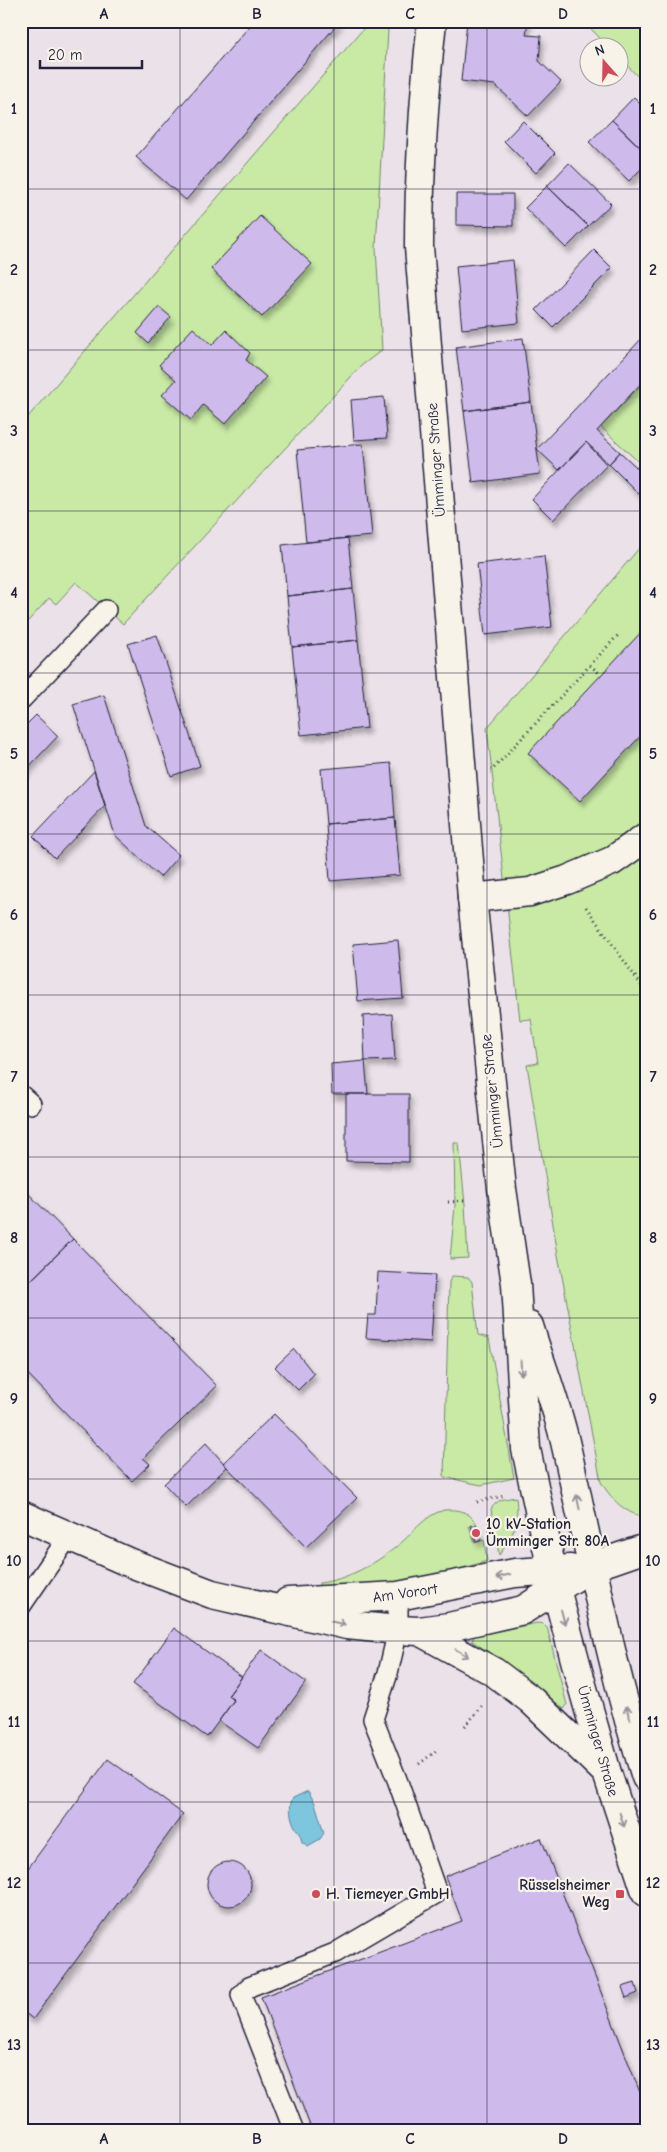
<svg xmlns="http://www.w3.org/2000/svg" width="667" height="2152" viewBox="0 0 667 2152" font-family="'Comic Neue',sans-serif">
	<defs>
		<filter id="shadow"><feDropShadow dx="3" dy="5.5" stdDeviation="2.5" flood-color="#0004"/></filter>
	</defs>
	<rect width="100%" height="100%" fill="#ebe2e9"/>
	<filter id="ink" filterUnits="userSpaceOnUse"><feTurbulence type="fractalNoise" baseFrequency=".02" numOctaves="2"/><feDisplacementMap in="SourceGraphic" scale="10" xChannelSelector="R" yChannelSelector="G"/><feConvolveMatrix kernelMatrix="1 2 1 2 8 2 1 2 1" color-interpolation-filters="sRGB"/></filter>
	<g filter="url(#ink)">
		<path fill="#c8eaa4" stroke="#758670" d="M370 21H380L388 30 376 248 382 350 361 366 123 624 76 582 56 604 49 598 21 629V425Z
			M583 21H646V85L620 58V48L609 47Z
			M646 379V469L601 427Z
			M646 540V1517C625 1514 612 1500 601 1482L558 1255 527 1065 538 1063 531 1019 520 1020 487 728Z
			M454 1143H459L465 1204 468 1258 450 1259 455 1206Z
			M452 1276 468 1277 472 1282 478 1335 489 1338 514 1478 481 1485 444 1477 449 1282Z
			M516 1497C519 1521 514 1536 499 1555L491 1509C497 1499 505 1499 516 1497Z
			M444 1510C460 1509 468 1511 477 1524L469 1526 475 1543 484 1540 487 1561 426 1579 346 1587 319 1588V1583C346 1580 375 1564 396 1547 412 1535 424 1515 444 1510Z
			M537 1623 544 1624 547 1627 567 1705 564 1709 505 1663 472 1641 474 1636Z"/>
		<path fill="#7ec5de" stroke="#59849d" d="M308 1791 315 1803 324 1833 320 1839 308 1846 302 1842 300 1833C292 1827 287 1807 293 1798Z"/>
		<path fill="#cfbbeb" stroke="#22223b" filter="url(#shadow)" d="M254 21H340L186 200 136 157Z
			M467 21H528L526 35 541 36 539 61 561 82 528 116 495 85 461 81Z
			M634 97 646 109V153L612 120Z
			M612 120 646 153V164L629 181 589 142Z
			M523 121 555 153 536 173 504 141Z
			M569 163 611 204 588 226 547 186Z
			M547 186 588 226 566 248 525 208Z
			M456 194H513V226L456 225Z
			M260 216 312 264 262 317 211 269Z
			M594 250 612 268 553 327 536 310Z
			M513 260 519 323 462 329 456 266Z
			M159 307 171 317 148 343 137 333Z
			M193 328 212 345 226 330 250 353 246 360 266 377 225 424 203 405 191 420 162 395 176 380 159 365Z
			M646 334V378L597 431 620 452 609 464 586 442 559 470 537 449Z
			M523 338 531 402 464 411 456 347Z
			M384 397 387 438 354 440 351 400Z
			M531 402 540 474 473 483 464 411Z
			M586 442 607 465 553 520 532 499Z
			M363 444 372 536 306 542 297 450Z
			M620 452 646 476V501L609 464Z
			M348 538 353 589 287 596 282 545Z
			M544 556 552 627 485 635 477 564Z
			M353 589 358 640 292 647 287 596Z
			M646 627V730L580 801 528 753Z
			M157 635 200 766 171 776 128 644Z
			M358 640 367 728 301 735 292 647Z
			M104 695 146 826 179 855 160 877 115 835 73 704Z
			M36 715 58 736 21 775V730Z
			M391 763 395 818 326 824 321 769Z
			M94 771 105 806 55 858 33 836Z
			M395 818 400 875 330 881 326 824Z
			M398 940 403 998 358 1001 353 944Z
			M392 1014 395 1060 365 1061 363 1016Z
			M365 1061 368 1094H332L331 1064Z
			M346 1094H409V1162L346 1161Z
			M21 1186 73 1239 21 1290Z
			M73 1239 217 1386 143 1458 150 1464 132 1481 21 1367V1290Z
			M378 1272 435 1275 431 1342 366 1338 368 1315H376Z
			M294 1349 314 1374 298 1390 275 1367Z
			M274 1414 357 1498 306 1547 223 1463Z
			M206 1443 227 1467 186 1507 164 1484Z
			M477 1525 481 1540 476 1542 471 1526Z
			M174 1628 242 1677 228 1696 234 1700 207 1737 133 1684Z
			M261 1650 306 1682 258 1748 219 1721 234 1700 228 1696Z
			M108 1759 183 1814 33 2019 21 2010V1878Z
			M541 1838 646 2108V2131H312L261 1997 462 1921 445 1876Z
			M207 1884a22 22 0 1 1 44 0a22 22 0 1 1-44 0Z
			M635 1983 638 1993 626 1998 622 1987Z"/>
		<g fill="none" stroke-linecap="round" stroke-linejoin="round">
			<defs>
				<path id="lane" d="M21 700 106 610
					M21 1095 31 1104
					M21 1606 69 1536
					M294 2131 241 1995 249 1987 335 1953 437 1893 398 1782 373 1719 388 1673 398 1630V1596"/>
				<path id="street" d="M472 898 530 892 567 880 612 861 646 837
					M591 1567 646 1548"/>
				<path id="secondary" d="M432 21C424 96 419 171 419 247L472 898 502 1189 516 1284 526 1449 556 1589 578 1671 607 1773 646 1892
					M529 1326C541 1366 557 1405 566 1446 591 1556 611 1669 646 1777
					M21 1515 128 1562 212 1594 347 1625 398 1630 419 1631 449 1627 523 1610 591 1567
					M288 1602 398 1596 515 1573 570 1569
					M419 1631 494 1672 531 1700 606 1772"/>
			</defs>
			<use href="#lane" stroke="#22223b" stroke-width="22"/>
			<use href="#street" stroke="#22223b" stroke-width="31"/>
			<use href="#secondary" stroke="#22223b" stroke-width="31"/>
			<path stroke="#22223b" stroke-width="3" stroke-dasharray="1 4" stroke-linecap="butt" d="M590 665 601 675
				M494 768 620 633
				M586 907 646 992
				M448 1202 464 1201
				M477 1502 503 1496
				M465 1726 484 1704
				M419 1764 436 1751
				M44 2131 47 2128"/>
			<use href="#lane" stroke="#f7f3e8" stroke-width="19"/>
			<use href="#street" stroke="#f7f3e8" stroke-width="28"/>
			<use href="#secondary" stroke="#f7f3e8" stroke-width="28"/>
		</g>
		<defs><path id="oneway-shaft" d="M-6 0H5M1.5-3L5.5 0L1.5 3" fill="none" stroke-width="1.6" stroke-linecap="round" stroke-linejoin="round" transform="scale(1.25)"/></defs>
		<g stroke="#97959a">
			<use href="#oneway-shaft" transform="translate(521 1368) rotate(87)"/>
			<use href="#oneway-shaft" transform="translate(578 1502) rotate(-102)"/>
			<use href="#oneway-shaft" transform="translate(503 1576) rotate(166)"/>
			<use href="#oneway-shaft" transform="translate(563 1617) rotate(75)"/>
			<use href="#oneway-shaft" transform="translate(338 1623) rotate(13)"/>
			<use href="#oneway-shaft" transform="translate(462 1653) rotate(30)"/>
			<use href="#oneway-shaft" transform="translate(628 1713) rotate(-104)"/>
			<use href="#oneway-shaft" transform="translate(622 1820) rotate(72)"/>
		</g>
	</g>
	<path fill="none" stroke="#22223b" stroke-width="1" stroke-opacity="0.55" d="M180 21V2131M334 21V2131M487 21V2131M21 189H646M21 350H646M21 511H646M21 673H646M21 834H646M21 995H646M21 1157H646M21 1318H646M21 1479H646M21 1641H646M21 1802H646M21 1963H646"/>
	<g fill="#d1495b" stroke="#f7f3e8" stroke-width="2">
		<circle cx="476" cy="1533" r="5"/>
		<circle cx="316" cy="1894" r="5"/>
		<rect x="615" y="1889" width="10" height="10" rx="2.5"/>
	</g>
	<g text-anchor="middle" stroke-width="4.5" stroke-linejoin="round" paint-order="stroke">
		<g font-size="15" fill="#22223b" stroke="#f7f3e8">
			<text transform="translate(436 460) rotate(-94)" y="5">Ümminger Straße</text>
			<text transform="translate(492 1091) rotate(-96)" y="5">Ümminger Straße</text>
			<text transform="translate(405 1593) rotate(-8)" y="5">Am Vorort</text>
			<text transform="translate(598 1741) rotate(74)" y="5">Ümminger Straße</text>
		</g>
		<g font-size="15" font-weight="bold" fill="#22223b" stroke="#f7f3e8" text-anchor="start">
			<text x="486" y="1529">10 kV-Station<tspan x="486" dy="17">Ümminger Str. 80A</tspan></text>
			<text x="610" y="1890" text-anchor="end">Rüsselsheimer<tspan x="610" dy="17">Weg</tspan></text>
			<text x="326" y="1899">H. Tiemeyer GmbH</text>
		</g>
	</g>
	<rect width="667" height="2152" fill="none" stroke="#f7f3e8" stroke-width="55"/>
	<g transform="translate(604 62) rotate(340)"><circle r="24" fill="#f7f3e8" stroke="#a29fa3"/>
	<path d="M0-4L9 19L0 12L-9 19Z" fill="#d1495b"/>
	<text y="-8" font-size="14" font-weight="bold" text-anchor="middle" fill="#22223b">N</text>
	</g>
	<path d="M40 60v8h102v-8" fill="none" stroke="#22223b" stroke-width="2.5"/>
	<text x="48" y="60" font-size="15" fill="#22223b" stroke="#f7f3e8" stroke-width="4" paint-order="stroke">20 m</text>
	<rect x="28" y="28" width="612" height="2096" fill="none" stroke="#22223b" stroke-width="2"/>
	<g font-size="16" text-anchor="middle" font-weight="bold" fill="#22223b">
		<text x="104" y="19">A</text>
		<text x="257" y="19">B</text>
		<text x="410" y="19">C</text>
		<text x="563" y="19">D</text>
		<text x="14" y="114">1</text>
		<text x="653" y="114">1</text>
		<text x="14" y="275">2</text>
		<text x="653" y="275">2</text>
		<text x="14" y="436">3</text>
		<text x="653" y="436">3</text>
		<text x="14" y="598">4</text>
		<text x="653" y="598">4</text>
		<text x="14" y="759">5</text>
		<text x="653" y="759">5</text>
		<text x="14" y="920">6</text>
		<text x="653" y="920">6</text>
		<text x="14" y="1082">7</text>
		<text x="653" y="1082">7</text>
		<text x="14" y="1243">8</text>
		<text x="653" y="1243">8</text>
		<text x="14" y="1404">9</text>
		<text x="653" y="1404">9</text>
		<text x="14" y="1566">10</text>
		<text x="653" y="1566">10</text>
		<text x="14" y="1727">11</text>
		<text x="653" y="1727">11</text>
		<text x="14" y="1888">12</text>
		<text x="653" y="1888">12</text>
		<text x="14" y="2050">13</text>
		<text x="653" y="2050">13</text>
		<text x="104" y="2144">A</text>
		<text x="257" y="2144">B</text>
		<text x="410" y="2144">C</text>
		<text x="563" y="2144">D</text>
	</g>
</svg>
